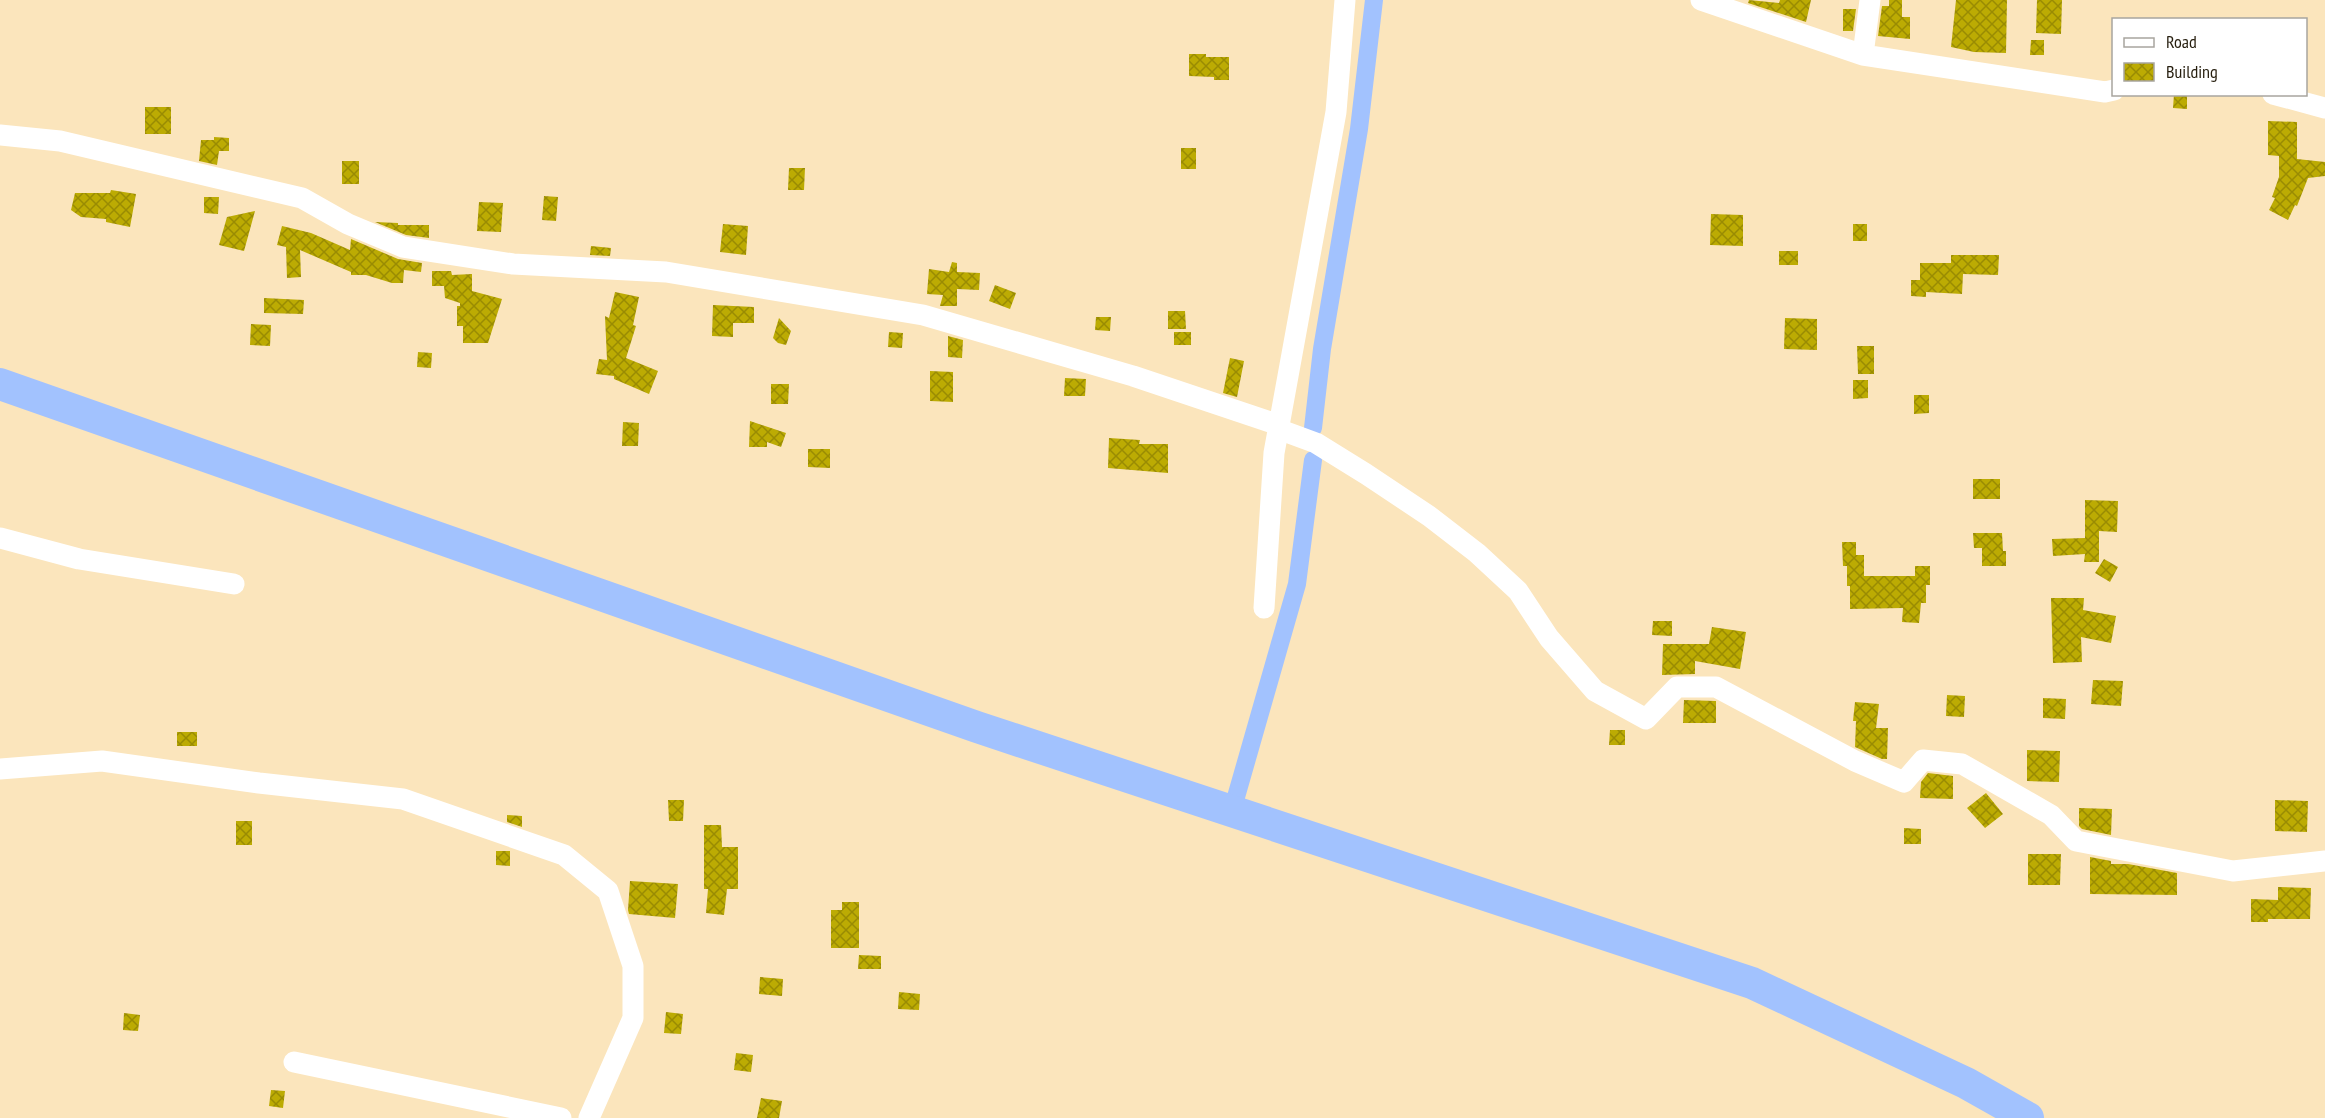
<svg xmlns="http://www.w3.org/2000/svg" width="2325" height="1118" viewBox="0 0 2325 1118" font-family="'PT Sans Narrow',sans-serif">
	<defs>
		<pattern id="building-cross-hatch" width="8" height="8" patternUnits="userSpaceOnUse" patternTransform="scale(1.5)"><rect width="8" height="8" fill="#bcab03"/><path d="M0 0l8 8M0 8l8-8" fill="none" stroke="#998b03"/></pattern>
	</defs>
	<rect width="100%" height="100%" fill="#fbe5bc"/>
	<g fill="none" stroke-linecap="round" stroke-linejoin="round">
		<path stroke="#a2c2fe" stroke-width="18" d="M1313 428 1322 349 1359 129 1374 0
			M1232 811 1297 584 1313 460"/>
		<path stroke="#a2c2fe" stroke-width="32" d="M0 384 977 727 1752 983 1966 1083 2028 1118"/>
	</g>
	<path fill="url(#building-cross-hatch)" d="M1749 0 1779 3 1780 0H1811L1806 22 1748 3Z
		M1889 0H1902V17H1910V39L1878 36 1882 6H1889Z
		M1956 0H2007L2006 53 1974 52 1951 47Z
		M2037 0H2062L2061 34 2036 33Z
		M1843 9H1856L1853 31H1843Z
		M2031 40H2044V55H2030Z
		M1189 54H1206V57H1229V80H1214V77L1189 76Z
		M2174 94H2187V109L2173 108Z
		M145 107H171V134H145Z
		M2268 121 2297 122V159L2325 162V176L2308 178 2297 206 2295 205 2288 220 2269 210 2275 198 2272 197 2279 177V156L2268 155Z
		M214 137 229 138V151H219L217 165 199 161 201 140H214Z
		M1181 148H1196V169H1181Z
		M342 161H359V184H342Z
		M789 168H805L804 190H788Z
		M111 190 136 194 130 227 106 222V219L81 217 71 210 75 193H110Z
		M544 196 558 197 556 221 542 220Z
		M204 197H219L218 214 204 213Z
		M479 202 503 203 501 232 477 231Z
		M255 211 244 251 219 245 227 217Z
		M1711 214 1743 215V246L1710 245Z
		M375 222 398 223V225H429V238L406 235Z
		M723 224 748 226 746 255 720 252Z
		M1853 224H1867V241H1853Z
		M282 226 311 233 350 250 351 239 398 259 422 263 421 272 404 270 403 283H392L366 275H351V272L300 250 301 277 287 278 286 247 277 245Z
		M591 246 611 248 610 256 590 255Z
		M1779 251H1798V265H1779Z
		M1951 255H1999L1998 275 1963 274 1962 294 1926 292V297L1911 296V280H1920V263H1951Z
		M952 262 957 263V272L980 273 979 290 957 289V306H940L943 295 927 294 929 269 949 272Z
		M432 271H451L452 275 472 274V291L502 299 488 343H463V326H457V306H460V303L445 298 444 286H432Z
		M995 285 1016 293 1010 309 989 301Z
		M615 292 639 297 633 325 636 326 626 358 658 371 649 394 614 379V376L596 374 599 359 607 360 605 316 609 318Z
		M264 298 304 300 303 314 264 313Z
		M713 305 754 307V323H733V337L712 336Z
		M1168 311H1185L1186 329H1168Z
		M1096 317H1111L1110 331 1095 330Z
		M779 318 791 331 786 345 778 343 773 338Z
		M1785 318 1817 319V350L1784 349Z
		M251 324 271 325 270 346 250 345Z
		M889 332 903 333 902 348 888 347Z
		M1174 332H1191V345H1174Z
		M948 336 963 340 962 358 948 357Z
		M1857 346H1874V374H1858Z
		M418 352 432 353 431 368 417 367Z
		M1230 358 1244 361 1237 397 1223 393Z
		M930 371 953 372V402L930 401Z
		M1065 378 1086 379 1085 396H1064Z
		M1853 380H1868V398L1853 399Z
		M771 384H789L788 404H771Z
		M1914 395H1929V413L1914 414Z
		M750 421 786 433 781 447 767 442V447H749Z
		M623 422 639 423 638 446H622Z
		M1109 438 1140 440 1139 444H1168V473L1108 468Z
		M808 449H830V468L808 467Z
		M1973 479H2000V499H1973Z
		M2085 500 2118 501 2117 532 2099 531V562H2084L2085 554 2053 556 2052 539 2085 538Z
		M1973 533H2002L2003 551H2006V566H1982V548H1974Z
		M1842 542H1856V555H1864V576H1915V566H1930V585H1926V603H1921L1919 623 1902 622 1903 608 1850 609V586H1847V566H1843Z
		M2104 559 2118 567 2110 582 2095 573Z
		M2051 598H2084L2083 610 2116 616 2111 643 2081 637 2082 662 2053 663Z
		M1653 621H1672V636L1652 635Z
		M1712 627 1746 632 1740 669 1695 661V674L1662 675 1663 644H1709Z
		M2093 680 2123 681 2121 706 2091 704Z
		M1947 695 1965 696 1964 717 1946 716Z
		M2043 698 2066 699 2065 719 2043 718Z
		M1684 700 1716 701V723H1683Z
		M1855 702 1879 704 1876 728H1888L1887 759H1882L1855 747 1856 721H1853Z
		M1610 730H1625V745H1609Z
		M177 732H197V746H177Z
		M2027 750 2060 751 2059 782 2027 781Z
		M1928 773 1953 776V799L1920 798 1921 782Z
		M1986 793 2003 814 1985 828 1967 808Z
		M668 800H684L683 821H669Z
		M2275 800 2308 801 2307 832 2275 831Z
		M2079 808 2112 809 2111 835 2082 829 2079 826Z
		M507 815 522 816V827L507 822Z
		M236 821H252V845H236Z
		M704 825H721L722 847H738V889H727L724 915 706 913 708 889H704Z
		M1904 828 1921 829V844H1904Z
		M496 851H510V866L496 865Z
		M2028 854H2061L2060 885H2028Z
		M2090 857 2111 861V864H2128L2177 873V895L2090 894Z
		M630 881 678 884 675 918 629 914 628 910Z
		M2278 887 2311 888 2310 919H2268V922H2251V899L2278 900Z
		M842 902H859V948H831V910H842Z
		M859 955 881 956V969H858Z
		M760 977 783 979 782 996 759 994Z
		M899 992 920 994 919 1010 898 1009Z
		M666 1012 683 1014 681 1034 664 1033Z
		M124 1013 140 1015 138 1031 123 1030Z
		M736 1053 753 1055 751 1072 734 1070Z
		M271 1090 285 1091 283 1108 269 1106Z
		M761 1098 782 1101 779 1118H757Z"/>
	<g fill="none" stroke-linecap="round" stroke-linejoin="round">
		<path stroke="#fff" stroke-width="21" d="M1701 0 1863 55 2105 92 2114 90
			M1863 55 1870 0
			M2273 94 2325 108
			M0 135 60 141 302 198 348 224 403 247 513 264 666 272 923 315 1133 376 1279 425
			M1278 429 1316 443 1366 474 1429 516 1477 553 1518 591 1549 638 1595 691 1646 719 1677 687H1716L1855 761 1904 782 1923 760 1962 764 2051 815 2076 841 2233 871 2325 861
			M0 538 79 559 234 584
			M1264 608 1274 453 1336 112 1345 0
			M0 769 102 761 259 783 403 799 564 855 608 891 633 966V1018L589 1118
			M294 1062 561 1118"/>
	</g>
	<rect x="2112" y="18" width="195" height="78" fill="#ffffff" stroke="#a8a59f" stroke-width="1.5"/>
	<rect x="2124" y="38" width="30" height="9" fill="#ffffff" stroke="#a8a59f" stroke-width="1.5"/>
	<text x="2166" y="48" font-size="18" fill="#261e0e">Road</text>
	<rect x="2124" y="63" width="30" height="18" fill="url(#building-cross-hatch)" stroke="#a8a59f" stroke-width="1.5"/>
	<text x="2166" y="78" font-size="18" fill="#261e0e">Building</text>
</svg>
